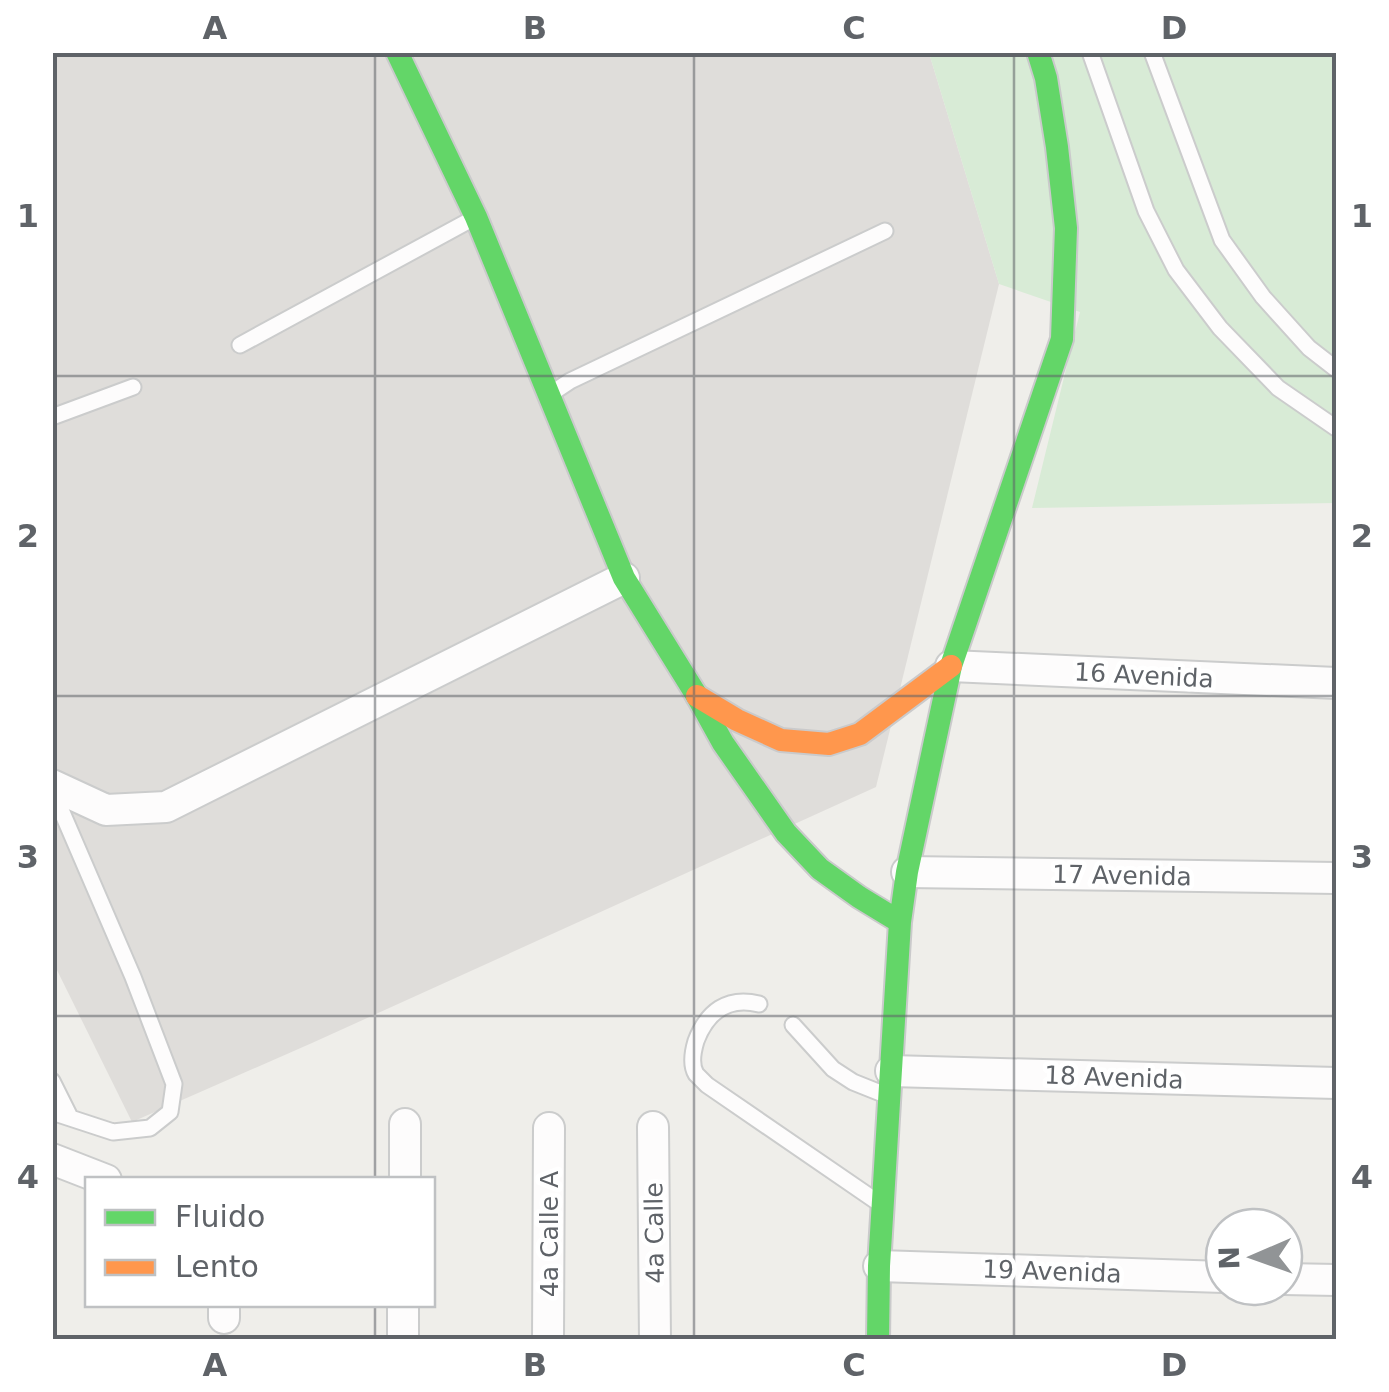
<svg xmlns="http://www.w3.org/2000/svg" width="1389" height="1392" viewBox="0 0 1389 1392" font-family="'DejaVu Sans',sans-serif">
	<rect width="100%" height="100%" fill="#efeeea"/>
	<path fill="#dfddda" d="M53 53H929L999 284 876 787 312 1043 132 1122 53 962Z"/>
	<path fill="#d8ebd6" d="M929 53H1336V503L1032 508 1080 312 999 284Z"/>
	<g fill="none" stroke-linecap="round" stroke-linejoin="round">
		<defs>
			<path id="lane" d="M1090 52 1146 211 1176 270 1220 328 1278 388 1336 428
				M1152 52 1222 240 1263 297 1309 348 1336 369
				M240 345 474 218
				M552 393 570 381 885 231
				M52 417 133 387
				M52 789 133 977 174 1084 170 1112 150 1128 113 1132 52 1112
				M759 1004C727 996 707 1012 696 1041 693 1051 690 1064 696 1074 697 1075 706 1084 707 1085L876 1201
				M793 1025 833 1069 853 1082 883 1094
				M52 1081 70 1117"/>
			<path id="street" d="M951 666 1336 683
				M52 785 106 810 166 807 624 578
				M907 872 1336 878
				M891 1071 1336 1083
				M653 1127 655 1340
				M52 1159 106 1180
				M405 1180V1124
				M879 1266 1224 1277
				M1284 1279 1336 1280
				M224 1304V1318
				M403 1340V1304
				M548 1340 549 1128"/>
			<path id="fast" d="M397 52 476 217 624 578 697 696 723 743 786 833 820 869 859 897 900 922
				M878 1340 879 1266 900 922 907 872 951 666 1062 339 1066 228 1057 147 1046 78 1038 52"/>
			<path id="slow" d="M697 696 737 720 781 740 829 744 860 734 951 666"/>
		</defs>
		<use href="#lane" stroke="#cbcccc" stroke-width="19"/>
		<use href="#street" stroke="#cbcccc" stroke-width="34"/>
		<use href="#fast" stroke="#cacacb" stroke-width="26"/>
		<use href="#slow" stroke="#cacacb" stroke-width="26"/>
		<use href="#lane" stroke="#fdfcfc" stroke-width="15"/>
		<use href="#street" stroke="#fdfcfc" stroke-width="30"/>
		<use href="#fast" stroke="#63d668" stroke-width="22"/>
		<use href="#slow" stroke="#ff974d" stroke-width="22"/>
	</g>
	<path fill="none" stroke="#5f6368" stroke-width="2.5" stroke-opacity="0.55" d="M375 52V1180M694 52V1340M1014 52V1340M52 376H1336M52 696H1336M52 1016H1336M375 1304V1340"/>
	<g text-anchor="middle" stroke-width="9" stroke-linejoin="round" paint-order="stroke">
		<g font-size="25" fill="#5f6368" stroke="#fff">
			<text transform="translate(1144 675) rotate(3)" y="9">16 Avenida</text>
			<text transform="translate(1122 875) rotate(1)" y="9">17 Avenida</text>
			<text transform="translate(1114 1077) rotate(2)" y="9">18 Avenida</text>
			<text transform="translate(654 1233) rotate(-91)" y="9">4a Calle</text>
			<text transform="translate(549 1234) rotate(-90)" y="9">4a Calle A</text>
			<text transform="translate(1052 1271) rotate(2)" y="9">19 Avenida</text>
		</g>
	</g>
	<rect width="1389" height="1392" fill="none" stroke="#ffffff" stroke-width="110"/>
	<rect x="85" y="1177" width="350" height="130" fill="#ffffff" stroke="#bfc1c3" stroke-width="2.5"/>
	<rect x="105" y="1210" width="50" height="15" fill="#63d668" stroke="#bfc1c3" stroke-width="2.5"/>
	<text x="175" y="1227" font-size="30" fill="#5f6368">Fluido</text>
	<rect x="105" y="1260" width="50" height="15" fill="#ff974d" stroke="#bfc1c3" stroke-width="2.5"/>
	<text x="175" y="1277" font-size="30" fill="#5f6368">Lento</text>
	<g transform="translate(1254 1257) rotate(268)"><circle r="48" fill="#ffffff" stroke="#bfc1c3" stroke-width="2.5"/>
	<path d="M0-8L18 38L0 25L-18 38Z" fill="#919496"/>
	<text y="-15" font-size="28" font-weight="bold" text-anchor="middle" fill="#5f6368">N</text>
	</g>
	<rect x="55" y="55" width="1279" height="1282" fill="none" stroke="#5f6368" stroke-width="4"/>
	<g font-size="32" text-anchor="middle" font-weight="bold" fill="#5f6368">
		<text x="215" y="39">A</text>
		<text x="535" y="39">B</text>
		<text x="854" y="39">C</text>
		<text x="1174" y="39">D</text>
		<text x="28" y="227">1</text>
		<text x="1362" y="227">1</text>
		<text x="28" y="547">2</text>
		<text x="1362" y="547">2</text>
		<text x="28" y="868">3</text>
		<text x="1362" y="868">3</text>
		<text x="28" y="1188">4</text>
		<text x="1362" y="1188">4</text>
		<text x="215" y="1376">A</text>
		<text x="535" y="1376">B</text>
		<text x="854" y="1376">C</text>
		<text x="1174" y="1376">D</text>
	</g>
</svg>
